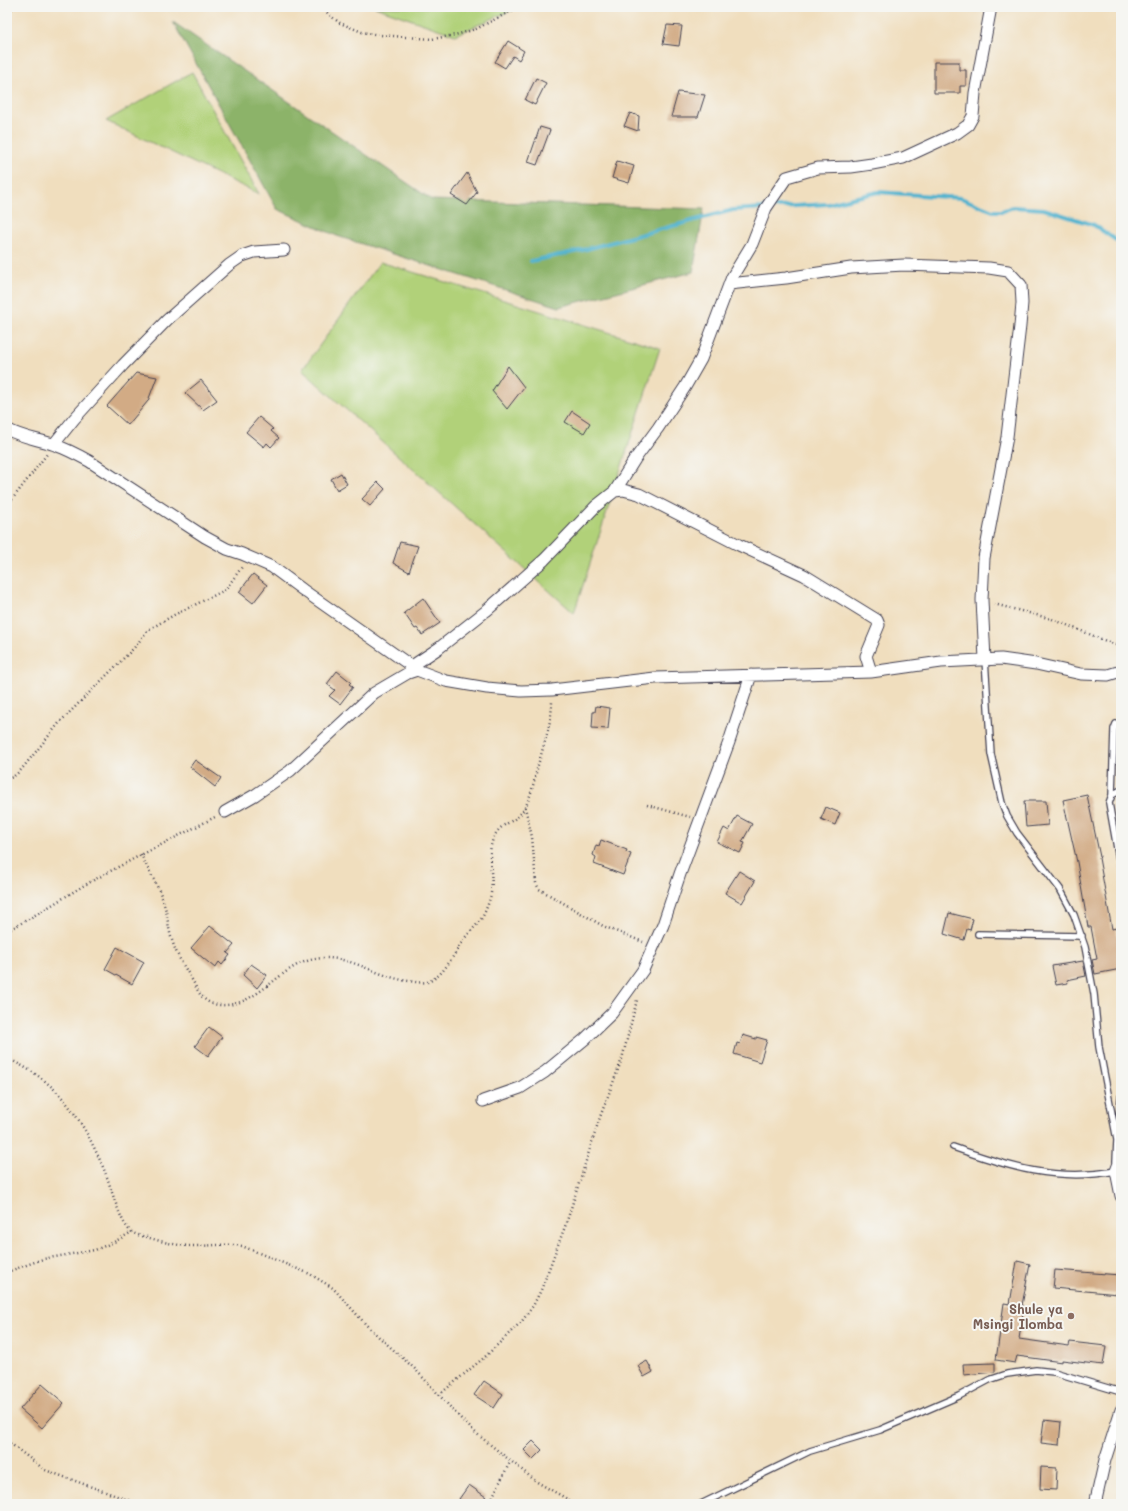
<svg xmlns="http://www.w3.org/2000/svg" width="1128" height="1511" viewBox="0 0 1128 1511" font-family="Mali,sans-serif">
	<rect width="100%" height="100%" fill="#f6f6f2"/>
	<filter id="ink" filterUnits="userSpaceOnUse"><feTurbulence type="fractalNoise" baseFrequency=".025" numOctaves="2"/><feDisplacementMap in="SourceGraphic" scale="8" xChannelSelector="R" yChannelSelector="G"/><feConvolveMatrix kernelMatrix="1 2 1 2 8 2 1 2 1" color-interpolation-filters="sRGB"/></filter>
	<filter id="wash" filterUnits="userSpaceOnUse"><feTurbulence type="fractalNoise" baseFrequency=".012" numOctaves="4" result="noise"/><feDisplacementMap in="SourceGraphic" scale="16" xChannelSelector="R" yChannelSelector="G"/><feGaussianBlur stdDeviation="0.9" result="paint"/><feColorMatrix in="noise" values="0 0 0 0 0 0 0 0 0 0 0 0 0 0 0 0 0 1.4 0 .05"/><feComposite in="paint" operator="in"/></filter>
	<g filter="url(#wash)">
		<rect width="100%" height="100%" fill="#f0debe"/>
		<path fill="#b1d179" stroke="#6a7a5a" d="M375 7H519L455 35Z
			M192 72 259 194 106 121Z
			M380 262 660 348 574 613 302 370Z"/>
		<path fill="#8cb369" stroke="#576a52" d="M173 22 432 200 704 209 693 272 559 307 337 236 277 209Z"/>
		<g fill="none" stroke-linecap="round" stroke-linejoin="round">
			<path stroke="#51b3cf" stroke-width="4" d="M531 261 579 251 733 210 828 204 878 192 961 198 993 211H1002L1013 207 1044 209 1094 225 1116 240 1121 245"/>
		</g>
		<g id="blocks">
			<path fill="#d2ab85" d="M667 25 682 26 679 46 663 44Z
				M508 41 524 51 519 60 513 56 505 68 495 62Z
				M934 62H959V70H966V86H960V93H934Z
				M536 78 546 83 535 105 525 100Z
				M678 92 705 95 698 117H671Z
				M630 113 639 116 638 131 624 126Z
				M540 127 550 130 537 165 528 162Z
				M617 161 634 166 629 183 612 178Z
				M467 173 477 192 467 205 451 195Z
				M508 366 524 387 507 409 492 391Z
				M136 373 157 377 148 401 128 425 107 406Z
				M201 380 217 400 203 410 185 393Z
				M572 411 590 423 584 433 565 422Z
				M259 417 273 429 271 431 279 438 271 447 267 443 264 447 246 432Z
				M341 473 347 484 337 490 331 479Z
				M378 482 385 489 370 506 362 499Z
				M400 542 418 546 409 572 393 563Z
				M253 574 267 585 253 603 239 592Z
				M423 598 440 623 422 635 417 628 415 629 404 613Z
				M337 671 351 682 349 684 353 687 340 704 329 696 335 690 327 684Z
				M596 706 610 708 608 729 592 728 593 712H595Z
				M195 760 221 778 215 787 190 767Z
				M1087 795 1100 857 1099 858 1112 929 1116 928 1121 952V969L1095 974 1092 960 1097 959 1091 927H1088L1077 862 1063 800Z
				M1024 801H1046L1048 825 1026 827Z
				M826 807 840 813 835 825 821 819Z
				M737 816 752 824 742 842 745 843 740 853 717 842 724 828 729 831Z
				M601 840 627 850 626 852 631 854 623 875 594 864 596 857 593 855 596 845 599 846Z
				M739 871 755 881 742 903 725 893Z
				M949 913 973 919 970 930 967 929 964 940 944 934Z
				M210 926 234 945 227 953 230 955 222 965 219 962 215 968 191 948Z
				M117 947 144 962 132 984 105 969Z
				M1083 961 1086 976 1067 980 1068 983 1056 985 1052 966Z
				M251 964 267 975 257 988 243 975Z
				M209 1027 222 1037 208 1056 195 1046Z
				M743 1035 756 1039V1037L767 1040 760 1062 734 1054 737 1043 740 1044Z
				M1017 1261 1030 1264 1022 1305 1024 1306 1019 1339 1069 1346 1070 1342 1106 1346 1103 1365 1062 1360V1362L1017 1356 1015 1363 996 1360 1004 1303 1010 1304Z
				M1055 1270 1120 1275 1118 1294 1053 1288Z
				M647 1361 653 1372 644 1377 638 1366Z
				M995 1363V1372L964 1375 963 1364Z
				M484 1381 503 1394 494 1408 474 1395Z
				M42 1384 64 1403 42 1428 20 1409Z
				M1044 1420 1061 1422 1059 1445 1041 1443Z
				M533 1441 542 1450 533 1459 524 1450Z
				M1041 1467 1057 1468 1056 1490 1040 1489Z
				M469 1485 486 1497 481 1504H466L459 1499Z"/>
		</g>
	</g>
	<g filter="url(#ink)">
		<use href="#blocks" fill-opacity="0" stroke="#413e4f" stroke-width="1"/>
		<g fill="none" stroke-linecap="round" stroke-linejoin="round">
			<defs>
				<path id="service" d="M985 659 991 754 1002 803 1007 816 1017 833 1060 889 1074 915 1085 947 1094 994 1099 1047 1117 1140 1116 1161
					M1121 790 1112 795 1109 803 1121 871
					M1112 795 1114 729 1116 724 1121 723
					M978 934 1082 936
					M1118 1136 1121 1097
					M953 1147C1009 1167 1056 1182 1116 1171V1170
					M701 1504 810 1451 880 1430 959 1396 989 1380 1007 1374 1036 1370 1054 1372 1121 1392"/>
				<path id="minor" d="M729 284 786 278 851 268 904 265 989 268 1008 271 1021 285 1022 303 1020 326 1007 437 984 558 982 600 985 659
					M7 429C22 438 39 439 55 445 67 449 78 455 89 461L205 537 227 549 242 554 272 567 303 590 417 670 446 681 487 688 521 691 552 690 655 678 871 672 941 662 1001 659 1036 664 1081 674 1108 675 1121 671
					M54 444 74 419 123 365 167 320 229 265 242 256 254 252 284 250
					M615 491 635 459 658 428 685 387 701 359 732 277 752 244 766 208 787 177 818 168 851 167 872 164 903 158 957 133 968 125 973 116 975 93 991 7
					M412 666 439 648 486 611 544 560 596 506 615 491 623 490 639 494 739 545 804 575 877 620 879 625 866 656 871 672
					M225 812 255 795 290 771 374 693 408 673 417 670
					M483 1101 520 1088 545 1072 585 1039 612 1013 643 970 663 925 680 874 729 742 751 675
					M1121 1158 1116 1171 1121 1196
					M1095 1504 1105 1460 1121 1410"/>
			</defs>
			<use href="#service" stroke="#413e4f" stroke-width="8"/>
			<use href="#minor" stroke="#413e4f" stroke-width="13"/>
			<path stroke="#413e4f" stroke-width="2.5" stroke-dasharray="1 3" stroke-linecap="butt" d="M321 7 332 17 340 23 362 32 380 35 432 39 455 35 476 29 519 7
				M7 29 12 7
				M7 506 47 454
				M994 604 1052 619 1121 647
				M7 779 13 777 21 770 60 722 134 648 148 630 174 615 225 590 242 567
				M647 805 690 817
				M525 807 532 837 536 883 539 889 603 926 643 942
				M141 854C148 871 159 886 164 904 168 916 168 930 173 943 177 956 184 966 191 978 196 986 199 996 207 1001 219 1009 239 1004 249 998 270 987 285 968 307 961 345 949 373 977 409 981 415 982 421 983 427 982 431 981 435 978 439 975 449 965 456 951 464 939 471 930 479 924 484 914 487 907 490 900 491 893 494 875 486 856 493 839 500 822 513 824 522 812 531 800 534 780 538 765 544 744 552 722 552 701
				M7 931C33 917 58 901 83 886 126 862 171 840 215 817
				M7 1058C21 1065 34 1072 46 1082 73 1104 92 1140 105 1172 111 1186 120 1225 132 1232 136 1235 142 1236 147 1237 162 1242 178 1246 194 1246 211 1246 226 1243 242 1246L310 1274 333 1288 370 1329 415 1369 464 1422 477 1434 537 1482 576 1504
				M7 1272 43 1259 95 1250 114 1242 132 1232
				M439 1395 486 1356 522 1321 533 1306 541 1290 566 1224 600 1117 622 1059 637 1000
				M7 1441 45 1470 139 1504
				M489 1504 510 1462"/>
			<use href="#service" stroke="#fff" stroke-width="5.5"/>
			<use href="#minor" stroke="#fff" stroke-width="11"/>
		</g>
	</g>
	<circle fill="#8d6e63" stroke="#f6f6f2" stroke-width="1.5" cx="1071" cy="1316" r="4"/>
	<g text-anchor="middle" stroke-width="4" stroke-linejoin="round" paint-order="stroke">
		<g font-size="13" font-weight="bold" fill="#785e54" stroke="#f6f6f2" text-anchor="end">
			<text x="1063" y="1314">Shule ya<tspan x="1063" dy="15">Msingi Ilomba</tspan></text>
		</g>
	</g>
	<rect width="1128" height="1511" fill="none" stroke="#f6f6f2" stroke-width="24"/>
</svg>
